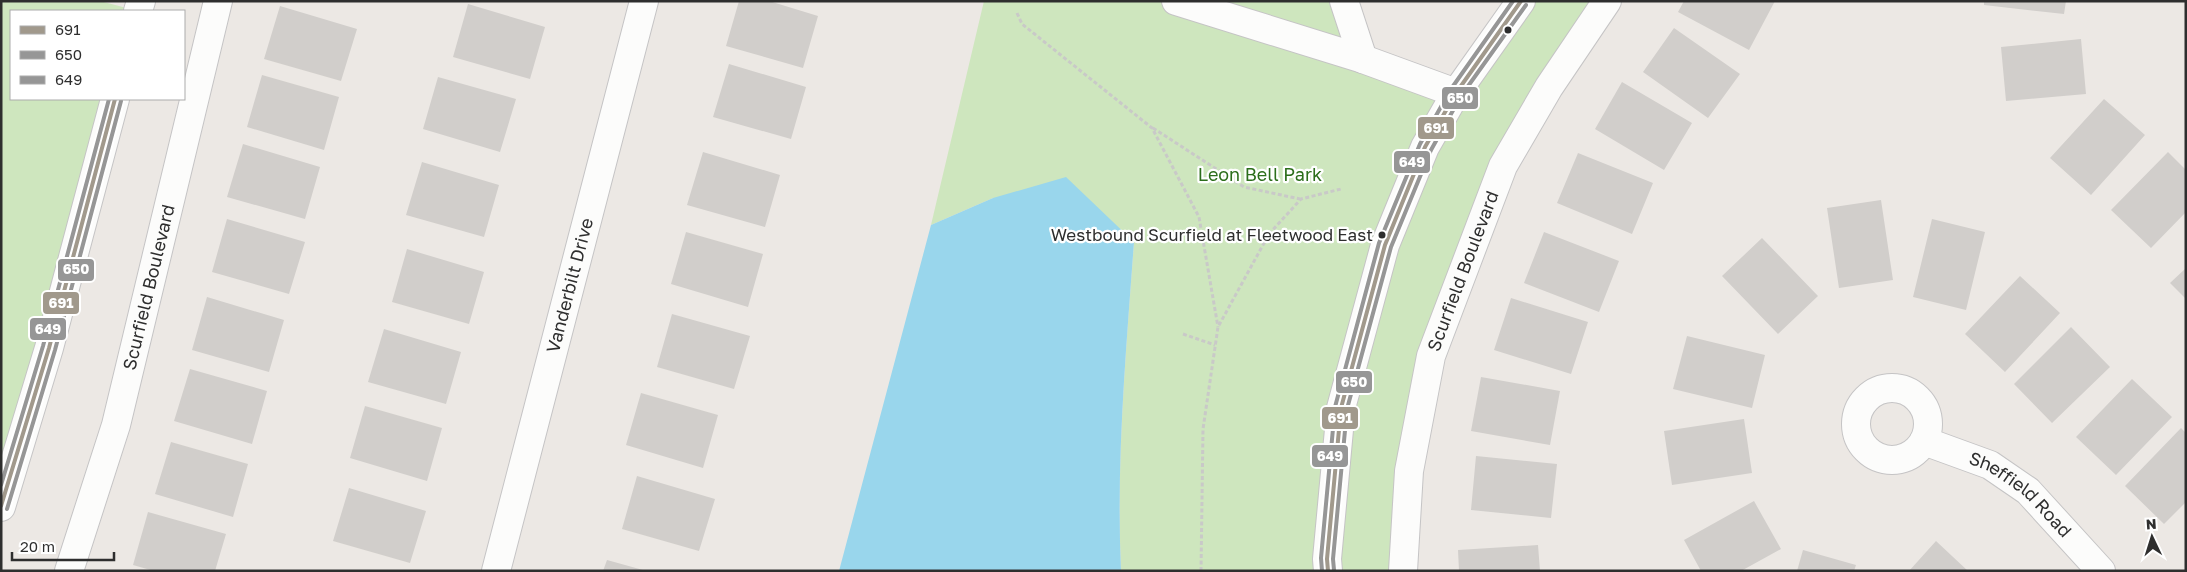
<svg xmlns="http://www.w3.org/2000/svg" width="2187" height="572" viewBox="0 0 2187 572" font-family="'Golos Text',sans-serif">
	<rect width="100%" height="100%" fill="#ece8e4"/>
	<path fill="#cee6be" d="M1 1H100L138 11H11V99H115L1 507Z
		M984 1H1344L1364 59 1455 93 1521 1H1607L1549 87 1431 356 1403 571H1121C1116 461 1126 351 1134 242L993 198 931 225Z"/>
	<path fill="#99d6ec" d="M1066 177 1134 242C1126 351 1116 461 1121 571H839L931 225 993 198Z"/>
	<path fill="#d1cecb" d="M739 1H769L818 16 803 68 726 46Z
		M1684 1H1775L1749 50 1678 12Z
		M1984 1H2066L2064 14 1984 5Z
		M468 4 545 27 530 79 453 57Z
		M280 6 357 29 341 81 264 59Z
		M1674 28 1740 74 1708 118 1643 72Z
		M2081 39 2086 94 2006 101 2001 47Z
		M729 64 806 87 791 139 713 117Z
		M262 75 339 97 324 150 247 127Z
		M438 77 516 99 500 152 423 129Z
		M1622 82 1692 123 1664 170 1595 129Z
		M2104 99 2145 135 2091 195 2050 158Z
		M243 144 320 167 305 219 227 197Z
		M703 152 780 175 765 227 687 205Z
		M2168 152 2186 170V212L2151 248 2111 210Z
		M1578 153 1653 183 1632 234 1557 203Z
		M422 162 499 185 484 237 406 215Z
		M1881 200 1893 280 1839 288 1827 208Z
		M227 219 305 242 289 294 212 272Z
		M1932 219 1985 232 1966 310 1913 297Z
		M686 232 763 254 748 307 671 284Z
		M1544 232 1619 261 1599 312 1524 283Z
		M1762 238 1818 296 1778 334 1722 276Z
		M407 249 484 272 469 324 392 302Z
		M2186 268V299L2170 283Z
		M2020 276 2060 313 2005 372 1965 334Z
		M207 297 284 320 269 372 192 350Z
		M1511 298 1588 322 1571 374 1494 350Z
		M672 314 750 336 734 389 657 367Z
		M2071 327 2110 367 2052 423 2014 384Z
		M384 329 461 352 446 404 368 382Z
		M1687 336 1765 355 1752 408 1673 389Z
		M190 369 267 391 252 444 174 421Z
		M1481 377 1560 391 1550 445 1471 431Z
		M2132 379 2172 417 2116 475 2076 437Z
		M641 393 718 415 703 468 626 445Z
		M365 406 442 428 427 481 350 458Z
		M1744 419 1752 473 1672 485 1664 431Z
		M2181 428 2186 433V502L2164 524 2125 486Z
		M171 442 248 464 233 517 155 494Z
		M1476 456 1557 464 1551 518 1471 510Z
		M637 476 715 499 699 551 622 529Z
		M349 488 426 511 410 563 333 541Z
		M1754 501 1781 549 1741 571H1701L1684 540Z
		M148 512 226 534 215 571H154L133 565Z
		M1936 541 1968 571H1909Z
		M1538 545 1540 571H1459L1458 550Z
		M1803 550 1856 565 1854 571H1797Z
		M607 560 643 570V571H603Z"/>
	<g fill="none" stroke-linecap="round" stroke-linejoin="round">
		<defs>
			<g id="minor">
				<path d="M1176 1 1363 59 1456 93"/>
				<path d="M1344 1 1363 59"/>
				<circle cx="1892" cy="424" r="36"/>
				<path id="s1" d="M1924 441 1990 465 2028 491 2101 571"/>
				<path id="s2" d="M69 571 116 425 218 1"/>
				<path id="s3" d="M496 571 644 1"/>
				<path id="s4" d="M1403 571 1409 471 1431 356 1503 166 1549 87 1607 1"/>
			</g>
			<path id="tertiary" d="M138 11 141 1
				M1 507 49 348 115 99
				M1328 571 1327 559 1341 408 1385 245 1425 147 1456 93 1521 1"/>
		</defs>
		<use href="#minor" stroke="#c5c4c5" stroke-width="30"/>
		<use href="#tertiary" stroke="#c5c4c5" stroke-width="30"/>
		<path stroke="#c9c9c8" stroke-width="3" stroke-dasharray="4 2.5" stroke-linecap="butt" d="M1017 13 1022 24 1152 128 1199 217 1218 327
			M1153 128 1244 187 1300 199
			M1183 334 1215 345
			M1201 571 1203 429 1218 327 1269 234 1301 199 1341 189"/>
		<use href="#minor" stroke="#fcfcfb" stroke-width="28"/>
		<use href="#tertiary" stroke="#fcfcfb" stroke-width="28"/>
		<defs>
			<path id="bus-1" d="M1 506 49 348 115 99
				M1328 571 1327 559 1341 408 1385 245 1425 147 1456 93 1521 1"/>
			<path id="bus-2" d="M7 509 55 350 121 101
				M1334 570 1333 559 1347 409 1391 247 1431 150 1461 96 1526 5"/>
			<path id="bus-3" d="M1 485 43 346 109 99
				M1322 571 1321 558 1335 407 1379 243 1420 144 1451 89 1513 1"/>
		</defs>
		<use href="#bus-1" stroke="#fff" stroke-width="8"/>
		<use href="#bus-2" stroke="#fff" stroke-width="8"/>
		<use href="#bus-3" stroke="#fff" stroke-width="8"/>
		<use href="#bus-1" stroke="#a1998c" stroke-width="4"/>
		<use href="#bus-2" stroke="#969696" stroke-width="4"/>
		<use href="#bus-3" stroke="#969696" stroke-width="4"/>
	</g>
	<g fill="#2e2e2e" stroke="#fff" stroke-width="2">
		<circle cx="1508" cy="30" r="4.5"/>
		<circle cx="1382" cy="235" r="4.5"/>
	</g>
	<g text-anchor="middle" stroke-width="4.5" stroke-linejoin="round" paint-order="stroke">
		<g font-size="17" fill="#2e2e2e" stroke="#fff" text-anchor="end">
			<text x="1373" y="241">Westbound Scurfield at Fleetwood East</text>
		</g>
		<g font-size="18" fill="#2c6e1b" stroke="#fff">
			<text x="1260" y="181">Leon Bell Park</text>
		</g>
		<g font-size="18" fill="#2e2e2e" stroke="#fff">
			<text dy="6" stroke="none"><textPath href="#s4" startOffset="308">Scurfield Boulevard</textPath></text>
			<text dy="6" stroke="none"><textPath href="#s3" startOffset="295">Vanderbilt Drive</textPath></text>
			<text dy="6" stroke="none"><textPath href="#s2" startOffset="295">Scurfield Boulevard</textPath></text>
			<text dy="6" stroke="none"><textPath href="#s1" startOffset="112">Sheffield Road</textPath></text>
		</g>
	</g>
	<g stroke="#fff" stroke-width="2">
		<rect x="1441" y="86" width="38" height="24" rx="5" fill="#969696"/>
		<rect x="1417" y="116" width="38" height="24" rx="5" fill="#a1998c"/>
		<rect x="1393" y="150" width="38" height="24" rx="5" fill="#969696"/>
		<rect x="57" y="258" width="38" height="24" rx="5" fill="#969696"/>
		<rect x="42" y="291" width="38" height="24" rx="5" fill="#a1998c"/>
		<rect x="29" y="317" width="38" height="24" rx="5" fill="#969696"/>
		<rect x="1335" y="370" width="38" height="24" rx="5" fill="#969696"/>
		<rect x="1321" y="406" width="38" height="24" rx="5" fill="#a1998c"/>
		<rect x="1311" y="444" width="38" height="24" rx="5" fill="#969696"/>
	</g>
	<g font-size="14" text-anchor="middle" font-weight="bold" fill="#fff">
		<text x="1460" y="103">650</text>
		<text x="1436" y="133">691</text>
		<text x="1412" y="167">649</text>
		<text x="76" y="274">650</text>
		<text x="61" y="308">691</text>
		<text x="48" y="334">649</text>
		<text x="1354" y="387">650</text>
		<text x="1340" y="423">691</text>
		<text x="1330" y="461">649</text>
	</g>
	<rect width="2187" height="572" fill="none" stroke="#2e2e2e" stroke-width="5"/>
	<rect x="10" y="10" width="175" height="90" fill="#ffffff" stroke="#ababab"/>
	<rect x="20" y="26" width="25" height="8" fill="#a1998c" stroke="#ababab"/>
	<text x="55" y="35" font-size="15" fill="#2e2e2e">691</text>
	<rect x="20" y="51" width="25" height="8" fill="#969696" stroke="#ababab"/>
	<text x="55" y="60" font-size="15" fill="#2e2e2e">650</text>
	<rect x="20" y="76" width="25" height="8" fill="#969696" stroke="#ababab"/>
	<text x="55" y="85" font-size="15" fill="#2e2e2e">649</text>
	<g transform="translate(2152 537) rotate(356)" stroke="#ffffff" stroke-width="4" paint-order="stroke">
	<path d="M0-4L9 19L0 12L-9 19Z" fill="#2e2e2e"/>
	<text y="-8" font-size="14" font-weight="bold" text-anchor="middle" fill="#2e2e2e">N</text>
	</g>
	<path d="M12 552v8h102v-8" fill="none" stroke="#2e2e2e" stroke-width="2.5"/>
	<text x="20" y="552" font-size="15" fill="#2e2e2e" stroke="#ffffff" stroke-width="4" paint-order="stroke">20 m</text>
</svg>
